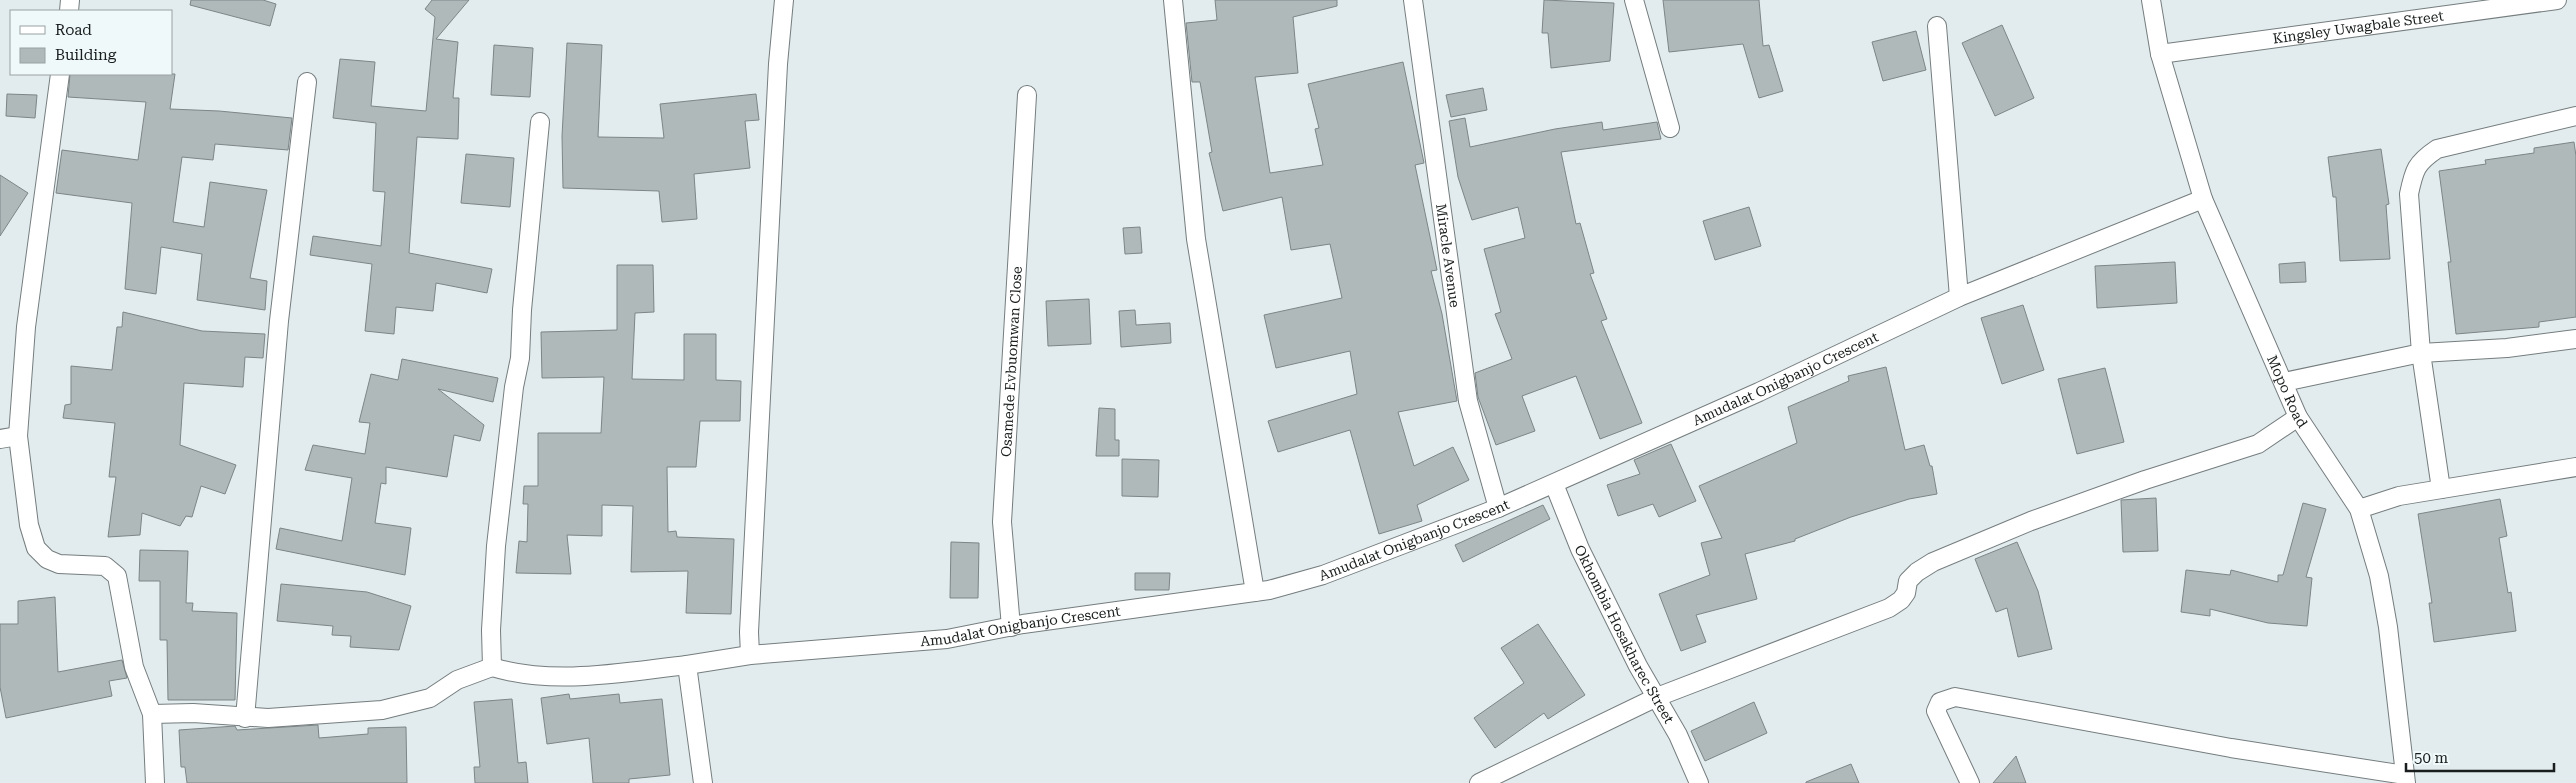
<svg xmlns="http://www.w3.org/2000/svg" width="2576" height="783" viewBox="0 0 2576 783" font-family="'Roboto Serif',serif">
	<rect width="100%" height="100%" fill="#e2ebed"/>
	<path fill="#b0b9ba" stroke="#7d8587" d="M191 0H263L276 4 270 26 190 5Z
		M432 0H469L436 39 458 42 453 98H459L458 139 417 137 409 253 492 269 487 293 436 283 433 311 396 307 394 334 365 331 372 264 310 255 313 236 381 246 385 192 373 191 376 123 333 118 340 59 375 62 371 106 426 111 435 17 425 9Z
		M1215 0H1337V6L1293 17 1298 73 1255 77 1270 173 1323 165 1315 129 1319 128 1308 84 1403 62 1424 163 1415 165 1437 270 1431 271 1442 314 1457 401 1398 412 1414 466 1453 447 1469 480 1417 505 1422 521 1379 534 1350 430 1278 452 1268 421 1357 394 1350 351 1276 368 1264 315 1342 298 1330 244 1291 250 1282 197 1223 211 1209 153 1212 152 1200 82H1192L1186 23 1217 20Z
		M1544 0 1614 3 1610 61 1551 68 1548 33H1542Z
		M1663 0H1759L1763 46 1769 45 1783 91 1759 98 1743 44 1669 52Z
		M2002 25 2034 98 1995 116 1962 43Z
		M1916 31 1926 70 1883 81 1872 42Z
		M567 43 602 45 598 137 664 138 660 104 756 94 759 120 745 121 750 168 694 174 697 219 662 222 659 191 563 188 562 136Z
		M494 45 533 48 530 97 491 95Z
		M70 74H175L170 109 219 111 292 118 288 150 215 144 213 160 182 157 173 222 204 227 210 182 267 190 250 278 267 281 265 310 197 300 202 254 161 247 156 294 125 289 132 203 56 193 62 150 138 160 146 102 68 97Z
		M1483 88 1487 110 1451 117 1446 95Z
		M7 94 37 95 35 118 6 116Z
		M1465 118 1470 147 1555 129 1602 122 1603 130 1657 122 1661 139 1561 152 1576 224 1580 223 1594 273 1590 274 1607 319 1601 321 1642 423 1600 439 1576 376 1522 396 1535 431 1496 445 1478 397 1475 373 1512 359 1495 314 1501 312 1484 249 1525 238 1518 207 1472 220 1458 177 1449 121Z
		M2574 142 2576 156V317L2539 322V327L2456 334 2448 262H2451L2439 171 2486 164 2485 160 2534 153V148Z
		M2381 149 2389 204 2386 205 2390 259 2340 261 2336 197H2333L2328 157Z
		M466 154 514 158 510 207 461 203Z
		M0 175 28 193 0 236Z
		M1749 207 1761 246 1715 260 1703 221Z
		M1140 227 1142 253 1125 254 1123 228Z
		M2175 262 2177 303 2097 308 2095 266Z
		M2305 262 2306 282 2280 283 2279 264Z
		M617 265H653L654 312 635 313 632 379 684 380V334H716V380L741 381 740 421H700L696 467H667L668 532 676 531 677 537 734 539 731 614 686 613 688 571 631 572 633 506 602 505V536L567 535 571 574 516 573 519 541 527 542 528 504H523L524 486H538V433H601L604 377 542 378 541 332 617 330Z
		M1089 299 1091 344 1048 346 1046 301Z
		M2023 305 2044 370 2002 384 1981 318Z
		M1135 310 1136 325 1170 323 1171 343 1121 347 1119 311Z
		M123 312 202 331 265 334 263 358 245 357 243 387 184 383 180 445 236 465 225 494 201 486 192 517 186 516 180 526 142 513 140 535 108 537 116 477H109L115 423 63 418 65 405 71 404V366L112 370 117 327H122Z
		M402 359 498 378 493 402 438 389 484 425 480 441 454 435 447 477 386 467V484L381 483 375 523 411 528 405 575 276 549 280 528 342 541 352 478 305 470 313 445 365 454 370 423 359 422 371 374 398 380Z
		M1886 367 1905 450 1924 445 1930 466H1932L1937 494 1909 499 1851 517 1795 539V541L1745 554 1757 599 1696 615 1706 642 1681 651 1659 594 1710 575 1701 543 1722 538 1699 486 1797 443 1788 407 1849 381 1848 376Z
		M2105 368 2124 442 2077 454 2058 379Z
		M1099 408 1115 409V440H1119V456H1096Z
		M1671 444 1696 501 1659 517 1653 504 1618 516 1607 485 1640 474 1634 460Z
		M1122 459 1159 460 1158 497 1122 496Z
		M2156 498 2158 551 2123 552 2121 500Z
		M2500 499 2507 536 2499 538 2508 593 2511 592 2516 631 2434 642 2429 603H2432L2418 514Z
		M2303 503 2326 509 2306 577 2312 578 2307 626 2268 623 2210 609V616L2181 612 2186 570 2230 575 2231 570 2278 582V575H2283Z
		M1543 505 1550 519 1463 562 1455 545Z
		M951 542 979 543 978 598H950Z
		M2017 542 2038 591 2052 649 2018 657 2007 608 1996 612 1975 559Z
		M140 550 188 551 186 603H193L192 611 237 613 235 700H168L167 640H160V581H139Z
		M1135 573H1170L1169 590H1135Z
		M281 584 367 592 411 606 399 650 350 647 351 636 332 635 333 626 277 621Z
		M55 597 58 672 122 660 127 678 109 681 112 696 6 718 0 687V624H18V601Z
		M1538 624 1585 695 1548 719 1544 713 1495 748 1474 718 1524 683 1501 648Z
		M569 694 570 699 619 694 620 703 662 699 670 775 629 779V783H593L589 738 547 744 541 698Z
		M512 699 518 763 526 762 528 783H475L474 767H480L474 702Z
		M1754 702 1767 733 1705 761 1691 731Z
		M318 725 319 738 368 734V728L406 727 407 783H187L185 767H181L179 730 235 726 237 730Z
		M2016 756 2026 783H1993Z
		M1851 764 1859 783H1806V782Z"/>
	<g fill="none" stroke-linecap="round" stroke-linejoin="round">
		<defs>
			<g id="street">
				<path d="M1173 0 1196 239 1255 592"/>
				<path id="s1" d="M1413 0 1468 401 1498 508"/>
				<path d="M1634 0 1670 128"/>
				<path id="s2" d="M2151 0 2160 54 2203 199 2298 417 2359 509 2379 576 2388 627 2406 783"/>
				<path d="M69 11 70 0"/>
				<path d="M1937 26 1959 297"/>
				<path id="s3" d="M2160 54 2557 0"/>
				<path d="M60 74 26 327 18 436 29 525 36 548 47 559 59 564 105 566 117 576 134 667 152 714 155 783"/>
				<path d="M540 122 522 310 520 358 514 387 496 546 491 630 492 667C554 686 624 672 687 665"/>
				<path d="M2284 382 2421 353 2409 194C2414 170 2416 163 2437 149L2576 116"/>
				<path d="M0 439 18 436"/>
				<path id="s4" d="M1554 484 1580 549 1638 666 1678 735 1699 783"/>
				<path d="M2441 489 2421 353 2507 348 2576 339"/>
				<path d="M2359 509 2399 496 2576 467"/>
				<path id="s5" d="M1011 627 1002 522 1027 95"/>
				<path d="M750 655 749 632 778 64 784 0"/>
				<path d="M152 714 193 713 268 718 382 710 430 698 457 680 492 667"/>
				<path d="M245 718 279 321 307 82"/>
				<path id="s6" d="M703 783 687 665 750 655 947 639 1023 624 1269 590 1323 575 1498 508 1759 392 1959 297 2203 199"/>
				<path d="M1479 783 1657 697 1889 608 1901 600 1906 593 1908 581 1917 572 1933 562 2031 521 2145 480 2258 444 2298 417"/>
				<path d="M1970 783 1936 711 1940 702 1955 697 2231 748 2405 775"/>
			</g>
		</defs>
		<use href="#street" stroke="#757d7e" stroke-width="20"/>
		<use href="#street" stroke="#fff" stroke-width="18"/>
	</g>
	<g text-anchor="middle" stroke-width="4.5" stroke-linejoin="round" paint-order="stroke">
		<g font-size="14" fill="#1a1d1d" stroke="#eff9fa">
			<text dy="5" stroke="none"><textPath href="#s3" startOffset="200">Kingsley Uwagbale Street</textPath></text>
			<text dy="5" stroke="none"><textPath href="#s1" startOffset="258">Miracle Avenue</textPath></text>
			<text dy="5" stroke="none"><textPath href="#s5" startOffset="266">Osamede Evbuomwan Close</textPath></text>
			<text dy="5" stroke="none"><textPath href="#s6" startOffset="1265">Amudalat Onigbanjo Crescent</textPath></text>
			<text dy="5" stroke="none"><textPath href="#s2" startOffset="416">Mopo Road</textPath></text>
			<text dy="5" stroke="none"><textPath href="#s6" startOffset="860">Amudalat Onigbanjo Crescent</textPath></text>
			<text dy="5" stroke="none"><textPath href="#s6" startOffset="455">Amudalat Onigbanjo Crescent</textPath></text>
			<text dy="5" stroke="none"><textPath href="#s4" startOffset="166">Okhombia Hosakharec Street</textPath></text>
		</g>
	</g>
	<rect x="10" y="10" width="162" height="65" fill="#eff9fa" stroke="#9aa1a2"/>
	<rect x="20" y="26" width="25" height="8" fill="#ffffff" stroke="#9aa1a2"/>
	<text x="55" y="35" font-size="15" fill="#1a1d1d">Road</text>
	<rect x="20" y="48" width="25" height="15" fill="#b0b9ba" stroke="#9aa1a2"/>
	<text x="55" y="60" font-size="15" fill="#1a1d1d">Building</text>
	<path d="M2406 763v8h148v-8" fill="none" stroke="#1a1d1d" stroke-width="2.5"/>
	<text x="2414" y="763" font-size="15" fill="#1a1d1d" stroke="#eff9fa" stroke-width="4" paint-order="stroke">50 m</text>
</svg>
